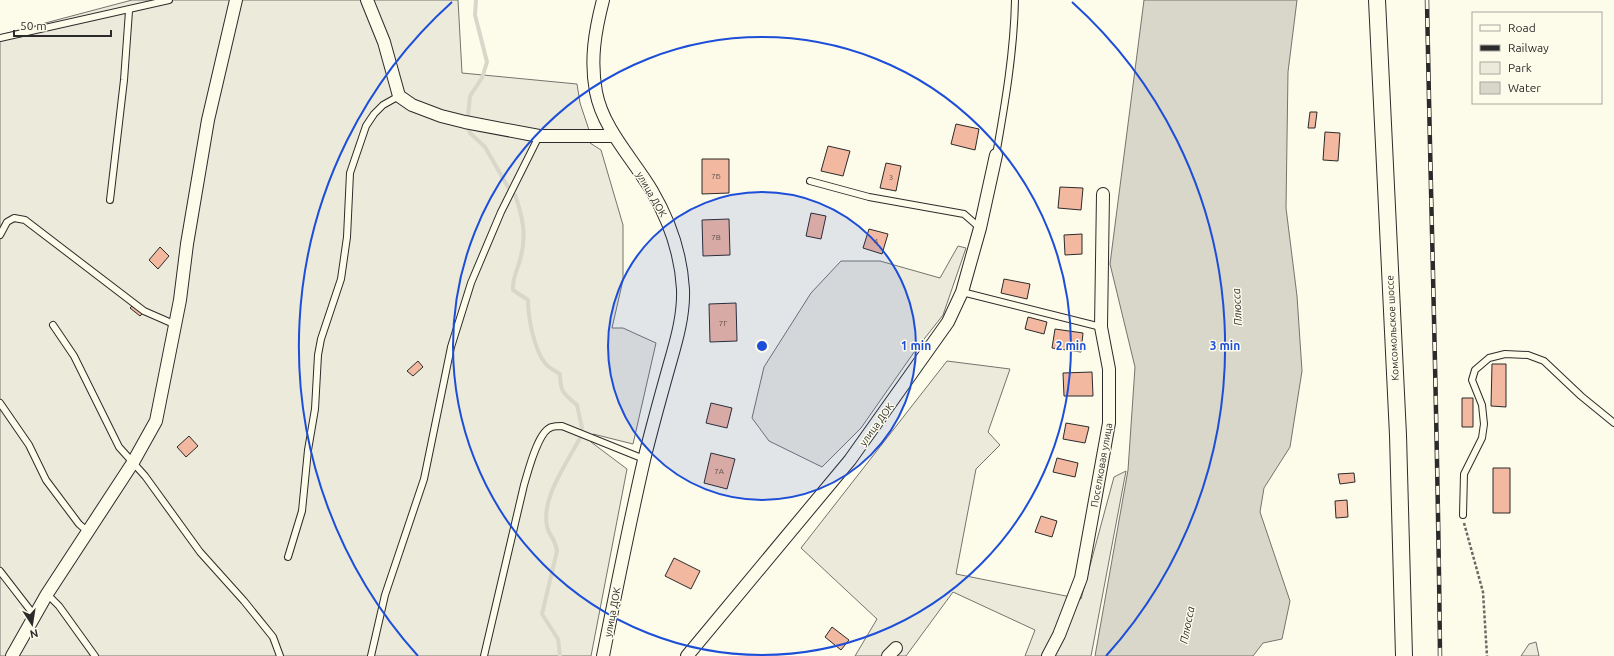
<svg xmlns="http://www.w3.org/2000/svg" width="1614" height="656" viewBox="0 0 1614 656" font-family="Ubuntu,sans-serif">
	<rect width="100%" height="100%" fill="#fdfbea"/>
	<path fill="#ecebdb" stroke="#74746e" d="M132 0H458L462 73 577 84 580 103 589 130 590 143 601 150 623 225V280L612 328H623L656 343 633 444 593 434 591 442 627 469 591 656H0V35Z
		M958 246 966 248 943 315 917 348 861 428 822 467 769 441 752 418 764 367 811 293 841 261H880L940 278Z
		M947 361 1010 369 988 432 1000 445 976 469 956 574 1081 599 1114 477 1126 471 1091 656H1025L1035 630 953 592 906 656H855L877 619 801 548Z
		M1536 642 1539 656H1521L1529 644Z"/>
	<path fill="#d8d7c9" stroke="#74746e" d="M1144 0H1297L1288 72 1286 208 1297 296 1302 371 1290 447 1264 488 1260 512 1290 601 1282 639 1263 643 1253 656H1095L1128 470 1135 367 1110 264Z"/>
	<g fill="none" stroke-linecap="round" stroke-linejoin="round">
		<path stroke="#d8d7c9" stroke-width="4" d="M468 116 470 96 482 78 487 62 475 15 476 0
			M468 128 470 133 485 147 508 187
			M515 195C523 217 527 237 520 260 517 271 512 279 513 290L528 300C528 318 534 349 545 363 548 368 556 371 560 374 560 392 564 394 577 405L582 428
			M560 656 558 639 542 614 557 551C555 537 548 535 547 526 541 498 567 463 580 438"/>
	</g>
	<path fill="#f2b8a0" stroke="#2b2b2b" d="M1310 112H1317L1315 128H1308Z
		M956 124 979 129 975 150 951 144Z
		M1325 132 1340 133 1338 161 1323 160Z
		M828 146 850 151 843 176 821 171Z
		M702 159H729V193L702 194Z
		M886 163 901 166 896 191 880 188Z
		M1060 187 1083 188 1081 210 1058 208Z
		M811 213 826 216 821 239 806 236Z
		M729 219 730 255 703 256 702 220Z
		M869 229 888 234 882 254 863 248Z
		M1082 234V254L1065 255 1064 235Z
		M160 247 169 256 158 269 149 260Z
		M1004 279 1030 284 1027 299 1001 293Z
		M736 303 737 341 710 342 709 304Z
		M133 305 143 313 140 316 130 308Z
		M1028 317 1047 322 1044 334 1025 329Z
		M1055 329 1083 333 1081 352 1052 348Z
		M418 361 423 367 413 376 407 371Z
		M1492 364H1506V407L1491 406Z
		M1092 372 1093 396H1064L1063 373Z
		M1462 398H1473V427H1462Z
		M711 403 732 408 727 428 706 423Z
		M1066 423 1089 427 1085 443 1063 439Z
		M189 436 198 446 186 457 177 447Z
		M711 453 735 459 727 489 704 483Z
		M1057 458 1078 463 1075 477 1053 472Z
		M1493 468H1510V513H1493Z
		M1354 473 1355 482 1340 484 1338 474Z
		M1347 500 1348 517 1336 518 1335 501Z
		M1041 516 1057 521 1052 537 1035 532Z
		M674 558 700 571 691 589 665 576Z
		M832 627 849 640 841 650 825 637Z"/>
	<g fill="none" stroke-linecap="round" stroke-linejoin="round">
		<defs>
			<path id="lane" d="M0 38 169 0
				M996 155C1005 104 1014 52 1015 0
				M810 181 869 197 964 214 980 228
				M110 200 124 80 129 11
				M0 235 7 222 14 218 25 220 144 311 176 325
				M962 292 1101 327
				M53 325 74 356 119 447 145 476 200 552 244 601 273 637 280 656
				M0 403 29 445 46 480 79 524 87 531
				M1463 515 1464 474 1482 438 1484 424 1482 405 1472 380 1475 370 1489 358 1505 354 1528 355 1544 361 1581 396 1614 423
				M288 557 302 511 308 450 315 409 318 355 321 339 341 279 347 237 350 173 366 126 374 114 383 105 399 96
				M0 571 34 615
				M47 594 59 606 95 656
				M371 656 385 595 424 479 451 347 471 283 501 212 539 136
				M484 656 524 485C528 472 538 430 552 427 555 426 559 426 562 426L644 459"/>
			<path id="street" d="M367 0 384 42 399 96 412 105 441 116 465 122 539 136H615
				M12 656 47 594 132 464 156 421 180 300 187 244 208 120 236 0
				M603 656C616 591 629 525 644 460 652 427 661 395 670 363 677 339 684 314 683 289 681 254 669 220 652 191 633 159 603 129 596 92 590 60 595 31 603 0
				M687 656 850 460 948 322 962 292 980 228 996 155
				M888 656 896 648
				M1048 656 1059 635 1081 578 1109 423V369L1101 327 1103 194"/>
			<path id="secondary" d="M1377 0 1398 435 1404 656"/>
		</defs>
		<use href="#lane" stroke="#2b2b2b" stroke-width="8"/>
		<use href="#street" stroke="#2b2b2b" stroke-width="14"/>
		<use href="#secondary" stroke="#2b2b2b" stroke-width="18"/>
		<path stroke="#6a6964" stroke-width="2.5" stroke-dasharray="3 2" stroke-linecap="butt" d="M1464 523 1483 592 1487 656"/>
		<use href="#lane" stroke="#fdfbea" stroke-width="6"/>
		<use href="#street" stroke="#fdfbea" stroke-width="12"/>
		<use href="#secondary" stroke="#fdfbea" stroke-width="16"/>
		<defs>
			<path id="rail" d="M1427 0C1431 219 1438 437 1440 656"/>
		</defs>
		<use href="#rail" stroke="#2b2b2b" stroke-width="4.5"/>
		<use href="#rail" stroke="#fdfbea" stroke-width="3" stroke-dasharray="9" stroke-linecap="butt"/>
	</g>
	<circle cx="762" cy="346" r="154" fill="#1d4ed8" fill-opacity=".12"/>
	<g fill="none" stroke="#1d4ed8" stroke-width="2">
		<circle cx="762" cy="346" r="154"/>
		<circle cx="762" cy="346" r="309"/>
		<path d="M418 656A463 463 0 0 1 452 2M1072 2A463 463 0 0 1 1106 656"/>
	</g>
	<g text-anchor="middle" stroke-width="3" stroke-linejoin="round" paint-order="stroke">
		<g font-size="8" fill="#5d4e48">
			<text x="716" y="179">7Б</text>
			<text x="891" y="180">3</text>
			<text x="716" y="240">7В</text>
			<text x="876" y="244">4</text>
			<text x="723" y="326">7Г</text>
			<text x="719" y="474">7А</text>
		</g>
		<g font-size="10" fill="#2b2b2b" stroke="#fdfbea">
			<text transform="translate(652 194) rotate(60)" y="4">улица ДОК</text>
			<text transform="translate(1392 328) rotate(-93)" y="4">Комсомольское шоссе</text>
			<text transform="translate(876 424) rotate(-54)" y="4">улица ДОК</text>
			<text transform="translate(1101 465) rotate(-80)" y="4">Поселковая улица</text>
			<text transform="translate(612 612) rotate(-79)" y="4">улица ДОК</text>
		</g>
		<g font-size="11" font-style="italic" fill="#2b2b2b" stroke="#fdfbea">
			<text transform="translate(1237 307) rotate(-93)" y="4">Плюсса</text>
			<text transform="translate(1187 625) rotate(-79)" y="4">Плюсса</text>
		</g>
	</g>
	<circle cx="762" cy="346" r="6" fill="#1d4ed8" stroke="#fdfbea" stroke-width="2"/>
	<g font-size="12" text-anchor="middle" font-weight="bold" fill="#1d4ed8" stroke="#fdfbea" stroke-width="3" stroke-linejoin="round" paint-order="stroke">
		<text x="916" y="350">1 min</text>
		<text x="1071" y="350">2 min</text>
		<text x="1225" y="350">3 min</text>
	</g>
	<rect x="1472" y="12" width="130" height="92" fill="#fdfbea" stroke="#a9a89e"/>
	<rect x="1480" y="25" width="20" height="6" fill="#fdfbea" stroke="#a9a89e"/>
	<text x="1508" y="32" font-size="12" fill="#2b2b2b">Road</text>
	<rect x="1480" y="45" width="20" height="6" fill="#2b2b2b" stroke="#a9a89e"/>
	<text x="1508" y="52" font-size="12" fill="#2b2b2b">Railway</text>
	<rect x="1480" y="62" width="20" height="12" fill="#ecebdb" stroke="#a9a89e"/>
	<text x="1508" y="72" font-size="12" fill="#2b2b2b">Park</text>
	<rect x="1480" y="82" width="20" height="12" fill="#d8d7c9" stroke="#a9a89e"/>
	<text x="1508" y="92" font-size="12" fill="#2b2b2b">Water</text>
	<g transform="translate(32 624) rotate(168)" stroke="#fdfbea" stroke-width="3" paint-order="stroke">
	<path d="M0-3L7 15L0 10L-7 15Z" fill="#2b2b2b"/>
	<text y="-6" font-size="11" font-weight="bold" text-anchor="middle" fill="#2b2b2b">N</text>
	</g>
	<path d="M14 30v6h97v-6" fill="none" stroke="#2b2b2b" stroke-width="2"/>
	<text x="20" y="30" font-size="12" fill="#2b2b2b" stroke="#fdfbea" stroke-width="3" paint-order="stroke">50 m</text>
</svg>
